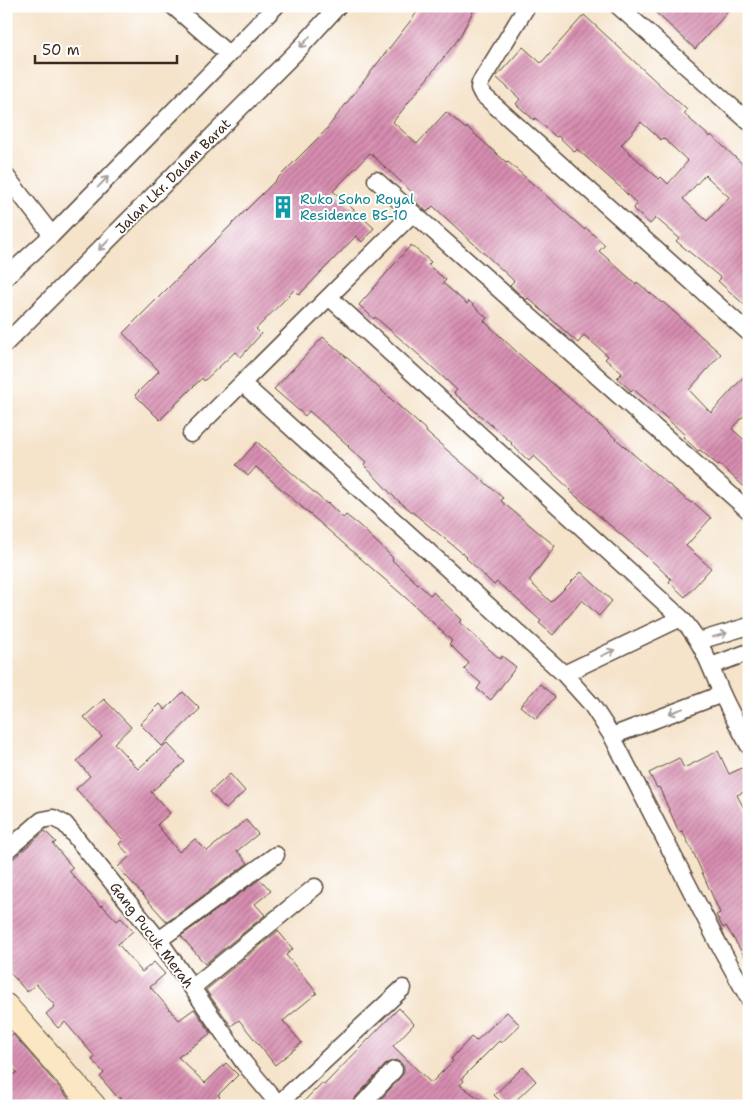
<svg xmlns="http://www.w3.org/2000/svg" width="755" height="1112" viewBox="0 0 755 1112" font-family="'Shantell Sans',sans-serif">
	<defs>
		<pattern id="building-hatch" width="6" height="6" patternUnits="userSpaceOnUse" patternTransform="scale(1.25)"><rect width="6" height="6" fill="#d78db0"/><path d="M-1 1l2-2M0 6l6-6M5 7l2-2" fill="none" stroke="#b0738f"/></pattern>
	</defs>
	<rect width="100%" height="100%" fill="#fff"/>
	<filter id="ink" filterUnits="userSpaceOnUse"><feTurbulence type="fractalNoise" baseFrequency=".02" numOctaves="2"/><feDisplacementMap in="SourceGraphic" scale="10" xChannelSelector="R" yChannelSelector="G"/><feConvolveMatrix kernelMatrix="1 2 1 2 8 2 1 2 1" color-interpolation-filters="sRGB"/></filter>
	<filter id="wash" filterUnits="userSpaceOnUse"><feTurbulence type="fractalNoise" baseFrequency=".0096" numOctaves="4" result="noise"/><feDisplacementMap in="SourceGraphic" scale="20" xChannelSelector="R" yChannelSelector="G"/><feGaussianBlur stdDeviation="1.12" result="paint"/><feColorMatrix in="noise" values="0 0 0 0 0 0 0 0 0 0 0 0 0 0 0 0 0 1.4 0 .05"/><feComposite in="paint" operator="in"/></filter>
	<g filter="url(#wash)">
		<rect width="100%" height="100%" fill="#f5e3ca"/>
		<g id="blocks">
			<path fill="url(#building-hatch)" fill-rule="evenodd" d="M422 6H476L459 38 393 122 417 144 446 112 466 129 467 127 507 163 508 162 585 230 586 228 605 245 599 251 636 284 637 282 662 303 663 302 721 354 689 390 711 413 749 371V410L732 429 749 444V491L719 464 718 465 700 450 698 451 683 437 685 435 651 404 633 389 631 391 617 378 622 373 605 359 608 356 584 335 578 343 528 298 526 300 510 285 514 281 433 206 427 212 413 199 416 196 370 153 333 191 374 228 362 242 356 236 299 295 294 290 256 329 261 334 241 357 235 352 204 381 202 378 160 420 135 395 159 371 123 333 325 131Z
				M649 6H733L695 49Z
				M584 15 687 110 684 114 710 137 711 135 749 170V309L718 281 721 278 676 241 679 238 656 218 650 224 633 209 637 204 620 187 577 149 575 152 558 136 556 137 535 118 534 120 516 104 520 99 496 77 523 47 541 63ZM641 122 661 140 663 138 688 161 668 184 661 177 659 179 621 145ZM705 175 729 197 707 221 683 199Z
				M411 245 431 262 428 265 446 280 443 283 467 304 469 301 487 318 484 321 519 354 656 474 691 503 693 502 711 518 686 546 711 568 685 597 669 582 671 579 653 562 570 491 571 490 534 456 529 461 511 444 512 443 454 393 457 390 419 355 375 317 374 319 359 305Z
				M323 337 360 369V370L382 391 427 431 426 432 503 498 501 501 555 546 529 581 551 602 581 572 612 601 599 616 582 600 553 635 539 623 541 621 509 592 497 582 494 585 466 558 467 557 394 497 364 465 366 463 348 447 349 446 309 411 305 416 274 389Z
				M257 442 327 504 328 503 343 518 346 515 360 526 393 558 392 560 430 595 433 592 462 620 459 622 500 659 502 656 516 667 491 700 477 689 481 683 464 669 469 663 449 644 452 641 414 605 256 467 248 476 236 465Z
				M540 684 555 697 536 719 520 706Z
				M183 692 200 709 162 746 140 724 160 704 165 710Z
				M104 699 131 727 114 743 138 769 167 743 185 762 151 792 170 813 157 825 179 852 195 839 207 851 246 820 258 834 237 851 248 863 167 922 118 867 130 856 119 844 123 840 76 789 90 776 77 761 102 737 84 717Z
				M718 751 729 774 742 768 749 781V789L737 795 749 818V964L726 926 723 928 716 915 720 913 694 854 682 831 679 832 659 787 657 788 649 773 679 758 684 768Z
				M230 774 245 791 226 809 210 792Z
				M45 831 56 842 53 844 73 868 69 871 101 907 102 905 117 921 121 918 133 931 118 944 142 972 154 962 165 974 150 987 179 1020 194 1009 211 1033 178 1057 205 1083 226 1063 238 1075 218 1095 220 1097 210 1106H129L120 1097 119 1099 100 1077 104 1073 92 1060 95 1057 65 1022 58 1028 46 1014 55 1006 36 984 27 992 6 968V861L13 859Z
				M260 879 271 891 255 904 265 915 205 964 181 936Z
				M278 931 293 949 286 955 317 993 283 1021 302 1043 275 1065 239 1020 231 1026 206 990Z
				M399 1008 414 1024 393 1046 431 1083 453 1061 451 1059 471 1037 476 1041 507 1012 520 1025 501 1043 499 1041 462 1078 464 1081 460 1085 490 1106H375L404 1073V1067L401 1063 396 1060 387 1063 354 1099 351 1106H299L322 1083 324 1085Z
				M13 1034 70 1100 65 1106H6V1081L17 1072 9 1064 13 1059 6 1053V1040Z
				M523 1067 536 1081 510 1106H505L494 1095Z"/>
		</g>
	</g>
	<g filter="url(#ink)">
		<use href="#blocks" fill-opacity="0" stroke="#574638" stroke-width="1"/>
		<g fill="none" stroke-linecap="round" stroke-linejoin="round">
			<defs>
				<path id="street" d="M173 6 228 54
					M527 6 480 83 479 88 482 94 749 333
					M618 6 749 122
					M6 176 52 235
					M376 180 749 511
					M6 277 52 235 276 6
					M329 297 681 618C702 641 710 666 722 694 730 712 740 729 749 746
					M6 343 301 47 338 6
					M243 384 564 674 591 704 612 736 719 945 749 999
					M191 434 413 213
					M699 641 749 626
					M711 666 749 652
					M564 674 681 618
					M612 736 722 694
					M6 851 42 820 53 818 65 824 159 940 244 1063 280 1106
					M159 940 276 855
					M192 988 315 887
					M278 1104 403 988
					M361 1106 394 1070"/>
				<path id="secondary" d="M6 1006 94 1106"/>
			</defs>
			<use href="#street" stroke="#574638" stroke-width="19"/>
			<use href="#secondary" stroke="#574638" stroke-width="26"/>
			<use href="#street" stroke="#fff" stroke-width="16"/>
			<use href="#secondary" stroke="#fbe7c3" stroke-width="24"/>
		</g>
		<defs><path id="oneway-shaft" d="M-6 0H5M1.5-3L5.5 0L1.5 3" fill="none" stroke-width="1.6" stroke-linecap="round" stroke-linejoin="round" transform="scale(1.25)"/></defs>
		<g stroke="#a79f9a">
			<use href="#oneway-shaft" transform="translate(305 42) rotate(132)"/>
			<use href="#oneway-shaft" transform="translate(103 182) rotate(-46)"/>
			<use href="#oneway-shaft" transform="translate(104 245) rotate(135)"/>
			<use href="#oneway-shaft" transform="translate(720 635) rotate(-17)"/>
			<use href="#oneway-shaft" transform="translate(608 653) rotate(-25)"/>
			<use href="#oneway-shaft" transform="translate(676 711) rotate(159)"/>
		</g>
	</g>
	<defs>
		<symbol id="building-bare" viewBox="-9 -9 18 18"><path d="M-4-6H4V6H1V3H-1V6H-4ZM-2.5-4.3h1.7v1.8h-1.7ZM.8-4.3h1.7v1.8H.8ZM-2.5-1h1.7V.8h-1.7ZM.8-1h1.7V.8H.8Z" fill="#0f9aa8" stroke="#fff" stroke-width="2.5" paint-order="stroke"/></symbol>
	</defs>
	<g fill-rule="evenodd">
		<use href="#building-bare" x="267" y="191" width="32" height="32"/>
	</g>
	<g text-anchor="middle" stroke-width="4" stroke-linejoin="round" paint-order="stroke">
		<g font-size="14" fill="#3b2a1e" stroke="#fff">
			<text transform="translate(173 176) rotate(-45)" y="5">Jalan Lkr. Dalam Barat</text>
			<text transform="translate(152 935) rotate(53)" y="5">Gang Pucuk Merah</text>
		</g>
		<g font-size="14" fill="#0d838f" stroke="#fff" text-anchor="start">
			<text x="300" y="204">Ruko Soho Royal<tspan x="300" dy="16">Residence BS-10</tspan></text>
		</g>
	</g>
	<rect width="755" height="1112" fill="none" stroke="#fff" stroke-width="25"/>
	<path d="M35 55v8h142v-8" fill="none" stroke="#3b2a1e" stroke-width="2.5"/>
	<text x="42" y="55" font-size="15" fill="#3b2a1e" stroke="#ffffff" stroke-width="4" paint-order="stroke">50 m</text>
</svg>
